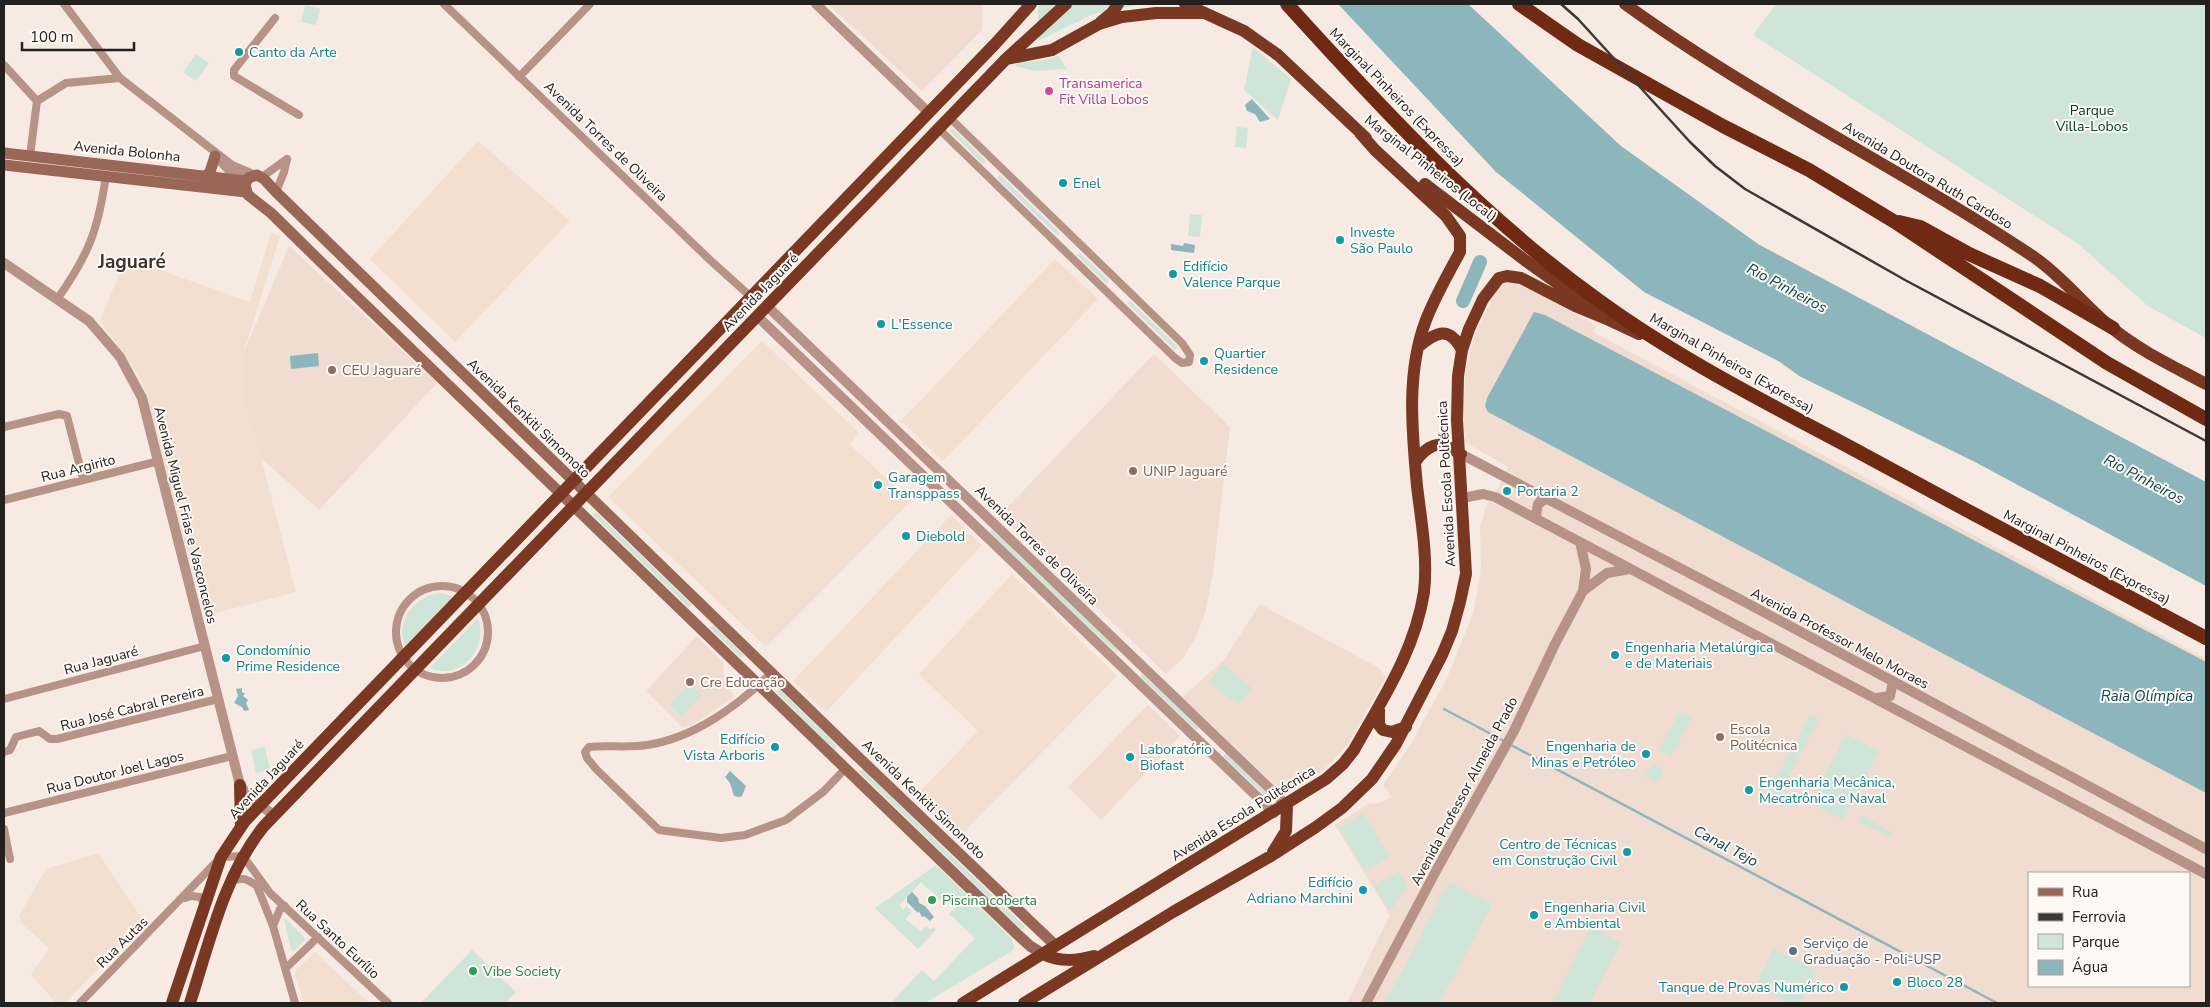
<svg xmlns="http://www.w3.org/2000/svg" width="2210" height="1007" viewBox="0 0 2210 1007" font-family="'Nunito Sans',sans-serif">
	<rect width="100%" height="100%" fill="#f7eae2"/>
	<path fill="#f0dcd0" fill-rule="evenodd" d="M828 4H983L982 30 922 91Z
		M289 246 437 383 319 510 260 457 242 397V357Z
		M1516 280 1596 326 1593 332 2206 659V1003H1347L1390 915 1335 825 1368 804 1379 803 1392 797 1383 785 1412 742 1447 678 1474 611 1481 567 1480 527 1488 501 1503 508 1508 498 1496 492 1508 467 1465 442 1463 406 1466 370 1475 333 1499 286 1506 282ZM2029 873H2189V986H2029Z
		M1154 354 1230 427 1213 573 1205 613 1196 637 1184 657 1166 674 1000 515Z
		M1260 604 1379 668 1386 677 1347 746 1324 770 1286 795 1182 697 1223 661Z
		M697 636 723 662 724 677 734 697 692 725 682 727 646 691Z
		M1148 705 1180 736 1101 820 1068 787Z"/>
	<path fill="#f2dfcf" d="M478 141 570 221 455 342 370 259Z
		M271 233 280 236 242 357V397L256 439 296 592 204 616 141 378 100 321 126 258 250 302Z
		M1055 259 1098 299 943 461 901 421Z
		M762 341 858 432 850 445 911 501 766 647 608 497Z
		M951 515 982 545 826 712 793 681Z
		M1012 574 1117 676 957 839 914 798 978 731 919 674Z
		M98 853 144 922 65 1003H56L31 975 49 948 21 923 19 916 46 869Z
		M315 952 369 1003H304L294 972Z"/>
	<path fill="#cfe5d8" d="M1038 4H1141L1093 14 1038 41Z
		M1776 4H2206V338L2148 306 2077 243 1753 35Z
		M305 5 320 9 316 25 301 22Z
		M1253 47 1291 79 1278 120 1244 90Z
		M196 54 209 63 196 81 183 72Z
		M1058 56 1067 69 1035 71 1015 66 1018 62 1041 61Z
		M1237 127 1248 128 1246 148 1235 147Z
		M952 128 986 161 983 164 950 131Z
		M1000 175 1060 233 1058 236 997 178Z
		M1190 214 1202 215 1200 237 1188 236Z
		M1080 253 1109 281 1107 284 1077 255Z
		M1129 300 1178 347 1175 350 1127 303Z
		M596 512 692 605 689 608 593 515Z
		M992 529 1118 650 1116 653 989 532Z
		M440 593 453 596 405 646C395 620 415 596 440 593Z
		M478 618C489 648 461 681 430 668Z
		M713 625 744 655 741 658 710 628Z
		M1223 664 1252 688 1238 705 1209 682Z
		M1142 673 1199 727 1196 730 1140 676Z
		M690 683 702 695 681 717 669 705Z
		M779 689 837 746 834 749 776 692Z
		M1680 711 1692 717 1671 756 1659 750Z
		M1810 715 1819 719 1773 806 1764 801Z
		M1846 734 1879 751 1843 820 1810 803Z
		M265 747 270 770 256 773 251 750Z
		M1226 753 1269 795 1266 797 1223 756Z
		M1652 764 1664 770 1657 783 1645 777Z
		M862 769 1025 927 1022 930 859 772Z
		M1363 813 1390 857 1365 871 1339 828Z
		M1861 815 1893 833 1891 837 1858 821Z
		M936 865 1012 939 1014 947 1012 951 925 1003H891L922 970 934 981 975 938 949 914 960 903 953 897 946 905 921 882 899 905 903 910 906 906 912 912 905 919 921 931 926 926 930 930 933 927 936 930 918 949 875 908Z
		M1399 871 1408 887 1390 911 1374 886Z
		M1451 883 1491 903V907L1439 1003H1385L1448 884Z
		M284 919 287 920 304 937 305 940 294 951 291 950Z
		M1591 926 1621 943 1590 1003H1553Z
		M1773 949 1817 971 1800 1003H1789L1755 986Z
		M472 950 516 992 506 1003H421Z"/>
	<path fill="#8db6bc" d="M1338 4H1468L1621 146 1758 244 2206 482V586L1975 462 1799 376 1780 362 1644 292 1521 192 1496 172Z
		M1252 99 1270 119 1260 122 1255 114 1247 111 1245 105Z
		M1184 243 1195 245 1194 253 1171 250V244L1183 246Z
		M1534 312 1545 315 2206 662V793L1488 412 1485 406 1487 398Z
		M318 353 319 366 291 369 290 356Z
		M242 688V692L245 694 243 696 248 700 246 703 249 710 244 711 242 707 234 703 238 696 236 689Z
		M730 771 746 786 742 796 739 797 734 796 730 783 725 777Z
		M912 892 918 898 919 903 925 906 934 917 930 921 924 916 922 917 919 911 918 913 907 902V897Z"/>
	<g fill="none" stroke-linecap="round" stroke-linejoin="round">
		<path stroke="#8db6bc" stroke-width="2.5" d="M1444 709 1506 742
			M1511 745 1997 1003"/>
		<path stroke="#8db6bc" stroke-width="14" d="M1463 301 1480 262"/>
		<path stroke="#b79287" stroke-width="8" d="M64 4 120 78 232 165 256 175
			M444 4 710 260 750 296
			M275 18 234 70V76L299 115
			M4 65 37 101
			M519 77 590 4
			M939 129 1175 358 1182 363 1189 362 1190 355 1182 343 950 118
			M214 155 228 170 244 178
			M30 156 37 101 66 83 120 78
			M262 177 287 159
			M276 192 284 172 287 159
			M58 298C89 254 98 230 106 176
			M4 427 59 414 67 416 83 479
			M4 500 159 461
			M396 632a46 46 0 1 1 92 0a46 46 0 1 1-92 0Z
			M771 673C738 706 694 738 647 745 628 748 608 745 589 747L585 752 587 758 596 769 659 830 721 838 745 835 786 820 823 792 846 768
			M4 699 205 646
			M4 752 10 750 16 737 39 731 50 739H57L218 699
			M4 813 232 756
			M4 829 10 859
			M231 881C249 876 247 881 261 888
			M257 886 273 926 295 1003
			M185 898 191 896 200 897 205 905
			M273 926 280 909 285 906
			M286 968 318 937
			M80 1003 221 857 243 856 270 893 388 1003"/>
		<path stroke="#b79287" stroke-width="10" d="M816 4 928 112
			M4 263 89 321 120 357 142 398 240 785 251 799 274 815
			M767 306 1287 805
			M757 316 1274 813
			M1461 454 1743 601 2206 849
			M1463 498 1483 494 1495 497 2206 874
			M1538 520 1536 515 1538 504 1547 498
			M1583 591 1607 573 1629 569
			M1877 698 1890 696 1893 682
			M1366 1003 1437 869 1514 731 1555 644 1583 591 1586 569 1580 542"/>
		<path stroke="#9a6756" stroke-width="11" d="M4 153 246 181
			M4 165 246 192
			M207 175 210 172 215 156
			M1043 954 1030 946 1017 934 326 267 271 213 248 195 245 185 248 178 257 175 264 179 276 192 857 756 1056 946"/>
		<path stroke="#7a3823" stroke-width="12" d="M1185 4 1244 31 1278 55 1366 138
			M1625 4C1755 98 1900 168 2034 257 2063 277 2085 306 2112 328 2140 351 2175 367 2206 384
			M1101 22 1112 13 1118 4
			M1006 59 1052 50 1099 24 1122 17 1156 13H1202
			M1425 184 1526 261 1609 320 1639 334
			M1418 347C1436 332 1449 325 1462 350
			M1415 463C1419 455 1431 443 1442 445 1448 446 1455 451 1461 454
			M1379 709V725L1383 730 1392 732 1406 727
			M240 785 241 826
			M1273 852 1286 831 1287 805
			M1043 954C1060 962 1076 961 1094 956
			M172 1003 221 857 245 821 995 44 1031 4
			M190 1003C209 944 224 875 264 826L1006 59 1066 4
			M963 1003 1326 779 1343 764 1354 750C1382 700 1415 651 1424 592 1428 557 1421 520 1417 486 1412 431 1406 372 1426 320 1435 297 1448 274 1460 252V236L1446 216 1375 150 1360 133
			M1024 1003 1173 912 1271 856 1316 827 1342 808 1372 779 1396 744 1442 655 1452 631 1460 602 1466 574 1457 420 1458 376 1462 350 1469 329 1483 299 1499 278 1507 276 1521 278 1575 306 1609 320"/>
		<path stroke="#702a13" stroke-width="14" d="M1287 4C1383 110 1481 216 1598 300 1679 359 1769 404 1857 451 1973 514 2090 576 2206 638
			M1519 4 1578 45 1723 126 1809 170 1895 222 2107 363 2206 419
			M1899 222 1920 227 1969 254 2040 286 2113 328"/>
		<path stroke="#3d3834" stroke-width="2.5" d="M1561 4 1578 19 1690 142 1715 166 1745 189 1905 280 2206 441"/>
	</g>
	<g fill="#0f9aa8" stroke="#fef9f5" stroke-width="2">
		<circle cx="239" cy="52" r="5"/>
		<circle cx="1063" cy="183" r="5"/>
		<circle cx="1340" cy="240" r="5"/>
		<circle cx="1173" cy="274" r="5"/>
		<circle cx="881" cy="324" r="5"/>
		<circle cx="1204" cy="361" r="5"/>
		<circle cx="878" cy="485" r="5"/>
		<circle cx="1507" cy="491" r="5"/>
		<circle cx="906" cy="536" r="5"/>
		<circle cx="1615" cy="655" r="5"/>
		<circle cx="226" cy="658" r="5"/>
		<circle cx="775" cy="747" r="5"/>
		<circle cx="1646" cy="754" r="5"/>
		<circle cx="1130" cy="757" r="5"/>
		<circle cx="1749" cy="790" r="5"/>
		<circle cx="1627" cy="852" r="5"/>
		<circle cx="1363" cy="890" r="5"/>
		<circle cx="1534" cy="915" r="5"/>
		<circle cx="1897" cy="982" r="5"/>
		<circle cx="1844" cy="987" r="5"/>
	</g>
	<circle fill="#d1479c" stroke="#fef9f5" stroke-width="2" cx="1049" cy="91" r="5"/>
	<g fill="#8d6e63" stroke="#fef9f5" stroke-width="2">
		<circle cx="332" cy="370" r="5"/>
		<circle cx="1133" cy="471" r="5"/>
		<circle cx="690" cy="682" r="5"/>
		<circle cx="1720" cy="737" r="5"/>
	</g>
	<g fill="#2e9e5b" stroke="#fef9f5" stroke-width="2">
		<circle cx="932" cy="900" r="5"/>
		<circle cx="473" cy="971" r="5"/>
	</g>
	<circle fill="#5c6f8a" stroke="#fef9f5" stroke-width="2" cx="1793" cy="951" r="5"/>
	<g text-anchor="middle" stroke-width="4" stroke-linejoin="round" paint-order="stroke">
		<g font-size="14" fill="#0d838f" stroke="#fef9f5" text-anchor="start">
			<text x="249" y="57">Canto da Arte</text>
			<text x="1073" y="188">Enel</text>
			<text x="1350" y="237">Investe<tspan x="1350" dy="16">São Paulo</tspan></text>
			<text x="1183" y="271">Edifício<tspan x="1183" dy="16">Valence Parque</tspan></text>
			<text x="891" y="329">L'Essence</text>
			<text x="1214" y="358">Quartier<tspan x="1214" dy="16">Residence</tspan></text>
			<text x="888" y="482">Garagem<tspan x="888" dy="16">Transppass</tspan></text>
			<text x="1517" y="496">Portaria 2</text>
			<text x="916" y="541">Diebold</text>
			<text x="1625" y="652">Engenharia Metalúrgica<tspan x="1625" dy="16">e de Materiais</tspan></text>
			<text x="236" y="655">Condomínio<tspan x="236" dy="16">Prime Residence</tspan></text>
			<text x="765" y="744" text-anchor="end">Edifício<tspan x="765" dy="16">Vista Arboris</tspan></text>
			<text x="1636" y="751" text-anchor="end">Engenharia de<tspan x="1636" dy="16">Minas e Petróleo</tspan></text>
			<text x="1140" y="754">Laboratório<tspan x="1140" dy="16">Biofast</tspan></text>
			<text x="1759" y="787">Engenharia Mecânica,<tspan x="1759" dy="16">Mecatrônica e Naval</tspan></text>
			<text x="1617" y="849" text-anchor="end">Centro de Técnicas<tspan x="1617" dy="16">em Construção Civil</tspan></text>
			<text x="1353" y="887" text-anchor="end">Edifício<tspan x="1353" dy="16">Adriano Marchini</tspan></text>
			<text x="1544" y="912">Engenharia Civil<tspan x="1544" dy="16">e Ambiental</tspan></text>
			<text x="1907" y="987">Bloco 28</text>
			<text x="1834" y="992" text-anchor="end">Tanque de Provas Numérico</text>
		</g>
		<g font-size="14" fill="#b23c85" stroke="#fef9f5" text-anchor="start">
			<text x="1059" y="88">Transamerica<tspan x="1059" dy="16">Fit Villa Lobos</tspan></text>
		</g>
		<g font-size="14" fill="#24201d" stroke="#fef9f5">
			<text transform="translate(1397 97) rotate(46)" y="5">Marginal Pinheiros (Expressa)</text>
			<text transform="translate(606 141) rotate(44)" y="5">Avenida Torres de Oliveira</text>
			<text transform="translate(127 151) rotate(6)" y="5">Avenida Bolonha</text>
			<text transform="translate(1431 168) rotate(38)" y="5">Marginal Pinheiros (Local)</text>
			<text transform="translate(1928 175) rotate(31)" y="5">Avenida Doutora Ruth Cardoso</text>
			<text transform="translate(760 292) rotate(-46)" y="5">Avenida Jaguaré</text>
			<text transform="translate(1732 363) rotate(30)" y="5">Marginal Pinheiros (Expressa)</text>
			<text transform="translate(529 418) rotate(44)" y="5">Avenida Kenkiti Simomoto</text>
			<text transform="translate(78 468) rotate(-14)" y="5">Rua Argirito</text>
			<text transform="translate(1446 484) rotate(-93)" y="5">Avenida Escola Politécnica</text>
			<text transform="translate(186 515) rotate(76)" y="5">Avenida Miguel Frias e Vasconcelos</text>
			<text transform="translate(1037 545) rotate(44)" y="5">Avenida Torres de Oliveira</text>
			<text transform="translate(2087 557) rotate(28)" y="5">Marginal Pinheiros (Expressa)</text>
			<text transform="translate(1840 638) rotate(28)" y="5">Avenida Professor Melo Moraes</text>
			<text transform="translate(101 660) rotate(-15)" y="5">Rua Jaguaré</text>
			<text transform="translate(132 708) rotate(-14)" y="5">Rua José Cabral Pereira</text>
			<text transform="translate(115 772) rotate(-14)" y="5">Rua Doutor Joel Lagos</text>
			<text transform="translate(266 779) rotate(-47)" y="5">Avenida Jaguaré</text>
			<text transform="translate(1464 791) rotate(-62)" y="5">Avenida Professor Almeida Prado</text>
			<text transform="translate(924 799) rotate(44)" y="5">Avenida Kenkiti Simomoto</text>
			<text transform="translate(1243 813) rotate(-32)" y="5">Avenida Escola Politécnica</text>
			<text transform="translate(338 939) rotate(43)" y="5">Rua Santo Eurílio</text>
			<text transform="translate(122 942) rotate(-45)" y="5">Rua Autas</text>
		</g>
		<g font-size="14" fill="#004028" stroke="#fef9f5">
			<text x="2092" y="115">Parque<tspan x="2092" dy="16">Villa-Lobos</tspan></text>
		</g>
		<g font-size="14" fill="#785e54" stroke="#fef9f5" text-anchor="start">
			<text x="342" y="375">CEU Jaguaré</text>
			<text x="1143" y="476">UNIP Jaguaré</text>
			<text x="700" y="687">Cre Educação</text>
			<text x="1730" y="734">Escola<tspan x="1730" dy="16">Politécnica</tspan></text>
		</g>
		<g font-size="14" fill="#27864d" stroke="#fef9f5" text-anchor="start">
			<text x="942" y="905">Piscina coberta</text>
			<text x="483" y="976">Vibe Society</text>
		</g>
		<g font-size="14" fill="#4e5e75" stroke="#fef9f5" text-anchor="start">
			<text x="1803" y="948">Serviço de<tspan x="1803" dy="16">Graduação - Poli-USP</tspan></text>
		</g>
		<g font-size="15" font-style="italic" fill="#084850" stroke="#fef9f5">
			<text transform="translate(1787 288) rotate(28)" y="5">Rio Pinheiros</text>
			<text transform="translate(2144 479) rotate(28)" y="5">Rio Pinheiros</text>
			<text x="2147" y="701">Raia Olímpica</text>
			<text transform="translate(1726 846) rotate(28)" y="5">Canal Tejo</text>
		</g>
		<g font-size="19" font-weight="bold" fill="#3e332d" stroke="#fef9f5">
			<text x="132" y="268">Jaguaré</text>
		</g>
	</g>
	<rect width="2210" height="1007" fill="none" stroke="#24201d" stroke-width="10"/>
	<rect x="2028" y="872" width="162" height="115" fill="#fef9f5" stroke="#a7a29f"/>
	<rect x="2038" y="888" width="25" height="8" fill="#9a6756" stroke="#a7a29f"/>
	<text x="2072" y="897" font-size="15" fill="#24201d">Rua</text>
	<rect x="2038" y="913" width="25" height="8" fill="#3d3834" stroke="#a7a29f"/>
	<text x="2072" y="922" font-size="15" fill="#24201d">Ferrovia</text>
	<rect x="2038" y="934" width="25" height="15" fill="#cfe5d8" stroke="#a7a29f"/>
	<text x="2072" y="947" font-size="15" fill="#24201d">Parque</text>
	<rect x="2038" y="960" width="25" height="15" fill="#8db6bc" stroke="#a7a29f"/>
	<text x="2072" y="972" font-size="15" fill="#24201d">Água</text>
	<path d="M22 42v8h112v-8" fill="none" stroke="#24201d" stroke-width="2.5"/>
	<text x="30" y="42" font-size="15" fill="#24201d" stroke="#fef9f5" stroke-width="4" paint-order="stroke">100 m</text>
</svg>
